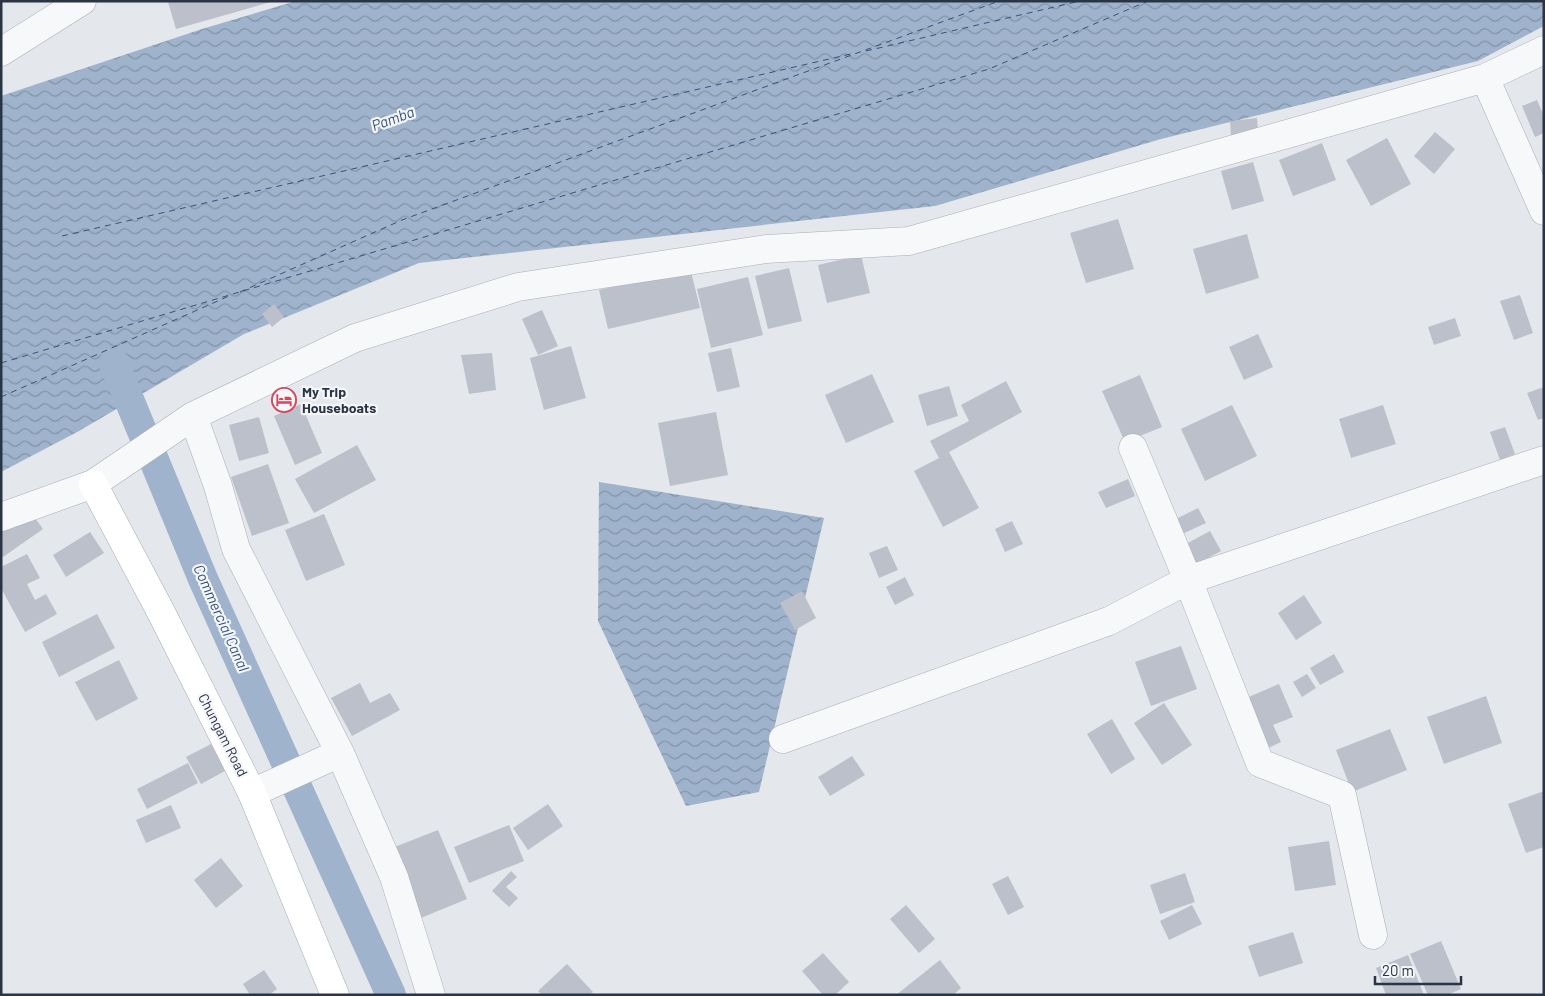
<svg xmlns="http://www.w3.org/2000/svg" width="1545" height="996" viewBox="0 0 1545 996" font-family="Barlow,sans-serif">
	<defs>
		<pattern id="water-waves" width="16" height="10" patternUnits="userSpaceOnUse" patternTransform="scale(1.25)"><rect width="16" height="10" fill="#9fb4cc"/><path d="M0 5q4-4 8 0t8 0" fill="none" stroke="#8293a7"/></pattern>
	</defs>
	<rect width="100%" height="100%" fill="#e4e7ec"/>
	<path fill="url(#water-waves)" d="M296 1H1544V26L1478 61 1161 139 935 206 419 263 244 334 79 431 1 472V96L202 29Z
		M599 482 824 518 759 792 686 806 598 621Z"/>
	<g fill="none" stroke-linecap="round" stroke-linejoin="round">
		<path stroke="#9fb4cc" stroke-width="30" d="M114 363 203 579 391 995"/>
		<path stroke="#34527a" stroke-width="1" stroke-dasharray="6 5" stroke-linecap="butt" d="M866 51 1080 1
			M62 236 855 53
			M240 292 402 220 999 1
			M1 363 989 69 1148 1
			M1 397 229 296"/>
	</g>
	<path fill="#bbc0ca" d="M170 1H271V2L176 29 168 2Z
		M1537 100 1544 116V133L1535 137 1522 106Z
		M1257 118 1258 132 1231 135 1230 121Z
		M1435 132 1455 149 1434 174 1414 156Z
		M1387 138 1411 184 1371 206 1346 160Z
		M1322 143 1336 180 1293 196 1279 160Z
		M1253 162 1264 201 1232 210 1221 171Z
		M1118 219 1134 269 1086 283 1070 233Z
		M1247 234 1259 278 1206 294 1193 249Z
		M861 255 870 293 827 303 818 265Z
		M690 268 700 308 608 329 599 290Z
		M789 268 802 321 768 329 755 276Z
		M748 277 763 335 711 348 697 289Z
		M1520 295 1533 333 1514 340 1500 301Z
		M274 304 284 317 272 327 262 314Z
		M542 310 558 346 538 355 522 319Z
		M1455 318 1461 336 1434 345 1428 327Z
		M1258 334 1273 367 1244 380 1229 347Z
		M571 346 586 398 544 410 530 358Z
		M731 348 740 387 717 392 708 353Z
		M492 353 496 390 469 394 461 355Z
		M872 374 894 422 846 443 825 395Z
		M1140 375 1162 427 1125 442 1102 391Z
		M1006 381 1022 412 949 452 979 508 943 527 914 471 939 458 930 441 969 421 961 405Z
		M949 386 958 416 927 426 918 395Z
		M1544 387V418L1538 420 1527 393Z
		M301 404 322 453 295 465 274 416Z
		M1232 405 1257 456 1205 481 1181 429Z
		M1383 405 1396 444 1351 458 1339 419Z
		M716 412 728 475 670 486 658 423Z
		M259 417 269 453 239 461 229 425Z
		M1505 427 1515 454 1500 460 1490 432Z
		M357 445 376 480 314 513 295 479Z
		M268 464 289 523 252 536 231 477Z
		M1128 479 1135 496 1106 508 1098 492Z
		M1198 508 1206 523 1180 535 1172 521Z
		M30 511 43 529 3 557 1 554V532Z
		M324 514 345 565 306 581 285 530Z
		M1012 521 1023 544 1005 552 995 529Z
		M1210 531 1221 551 1197 564 1186 544Z
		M90 532 104 553 66 577 53 555Z
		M887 546 898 570 879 578 869 553Z
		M27 554 40 578 27 584 35 600 46 594 57 614 25 632 1 588V567Z
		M905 577 914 595 895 605 886 587Z
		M802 591 816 618 795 630 780 603Z
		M1304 595 1322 623 1296 640 1278 613Z
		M97 614 115 648 59 677 42 642Z
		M1181 646 1197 689 1151 706 1135 662Z
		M1334 654 1344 672 1320 685 1310 668Z
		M119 660 138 699 96 721 75 682Z
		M1307 674 1316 688 1302 697 1293 682Z
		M360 683 370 703 390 693 400 710 352 736 331 698Z
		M1279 684 1293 717 1273 725 1281 742 1266 749 1244 699Z
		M1486 696 1502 743 1444 764 1427 717Z
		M1164 703 1192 745 1162 765 1134 723Z
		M1112 719 1135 759 1111 774 1087 734Z
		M1390 729 1407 770 1352 792 1336 750Z
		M211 744 225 771 201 784 186 757Z
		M852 756 865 775 830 796 818 777Z
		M188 763 198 783 147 809 137 789Z
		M1544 791V847L1526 853 1508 804Z
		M548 804 563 826 528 850 513 828Z
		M171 805 181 828 146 843 136 820Z
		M509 825 524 861 469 883 454 847Z
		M438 830 467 899 416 920 387 850Z
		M1329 841 1336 885 1295 891 1288 847Z
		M221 858 243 886 216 908 194 880Z
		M511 871 517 877 506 887 518 898 509 907 492 891Z
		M1185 873 1195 902 1160 914 1150 885Z
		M1008 876 1024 907 1008 915 992 884Z
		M906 905 935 939 919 953 890 919Z
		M1192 905 1202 924 1169 940 1160 921Z
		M1293 932 1303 963 1259 977 1248 946Z
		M1441 941 1461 989 1447 995H1428L1410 954Z
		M823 953 849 982 835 995H823L802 971Z
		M1408 955 1424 995H1386L1376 968Z
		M940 960 961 988 953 995H896Z
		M567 964 593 992 589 995H542L538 991Z
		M264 970 277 989 269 995H250L243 984Z"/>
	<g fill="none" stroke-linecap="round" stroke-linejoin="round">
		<defs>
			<path id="minor" d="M1 52 82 1
				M1485 78 1544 211
				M193 416 218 486 236 549 340 753 394 877 431 995
				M1133 448 1188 580 1260 763 1342 795 1373 935
				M1 517 93 484 193 416 355 338 518 287 766 249 909 241 1485 78 1544 50
				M783 739 1109 621 1188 580 1544 460
				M252 793 340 753"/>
			<path id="major" d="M93 484 162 614 252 793 335 995"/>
		</defs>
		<use href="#minor" stroke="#a9aeb7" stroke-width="29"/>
		<use href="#major" stroke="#a3abb8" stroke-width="29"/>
		<use href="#minor" stroke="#f7f8fa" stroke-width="28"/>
		<use href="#major" stroke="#fff" stroke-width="28"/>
	</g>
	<defs>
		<symbol id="hotel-ring" viewBox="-11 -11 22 22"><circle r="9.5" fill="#f4f6f9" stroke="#d1495b" stroke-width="1.5"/><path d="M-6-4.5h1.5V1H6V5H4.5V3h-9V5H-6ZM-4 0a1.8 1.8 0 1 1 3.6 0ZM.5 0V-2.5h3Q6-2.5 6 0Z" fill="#d1495b"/></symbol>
	</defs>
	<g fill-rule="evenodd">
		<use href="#hotel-ring" x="270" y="386" width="28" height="28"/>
	</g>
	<g text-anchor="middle" stroke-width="4.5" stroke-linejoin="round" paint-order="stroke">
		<g font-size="14" font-weight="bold" fill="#2b3445" stroke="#f4f6f9" text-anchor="start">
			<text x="302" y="397">My Trip<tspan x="302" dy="16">Houseboats</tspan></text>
		</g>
		<g font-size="14" fill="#2b3445" stroke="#f4f6f9">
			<text transform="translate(223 735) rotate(63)" y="5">Chungam Road</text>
		</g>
		<g font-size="15" font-style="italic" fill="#34527a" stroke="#f4f6f9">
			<text transform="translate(393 119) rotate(-20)" y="5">Pamba</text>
			<text transform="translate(221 618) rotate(66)" y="5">Commercial Canal</text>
		</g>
	</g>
	<rect width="1545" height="996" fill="none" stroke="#2b3445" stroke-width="5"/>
	<path d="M1375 976v8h86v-8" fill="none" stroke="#2b3445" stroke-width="2.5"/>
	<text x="1382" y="976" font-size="15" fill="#2b3445" stroke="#f4f6f9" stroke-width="4" paint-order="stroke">20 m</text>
</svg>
